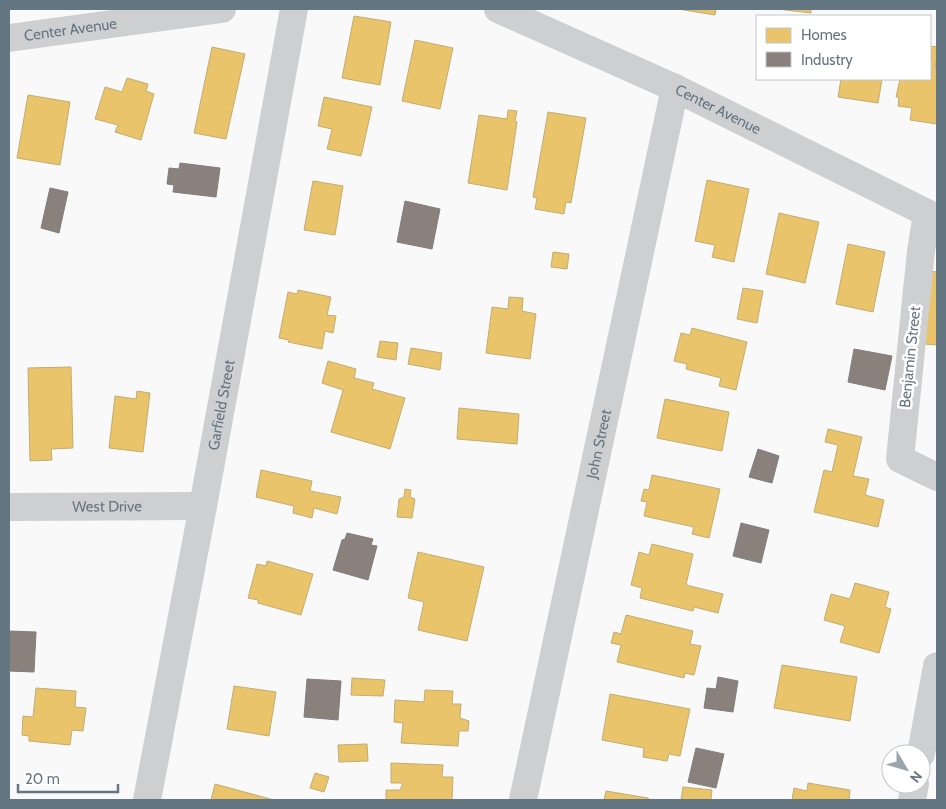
<svg xmlns="http://www.w3.org/2000/svg" width="946" height="809" viewBox="0 0 946 809" font-family="Cabin,sans-serif">
	<rect width="100%" height="100%" fill="#f9f9f9"/>
	<path fill="#e9c46a" stroke="#c1ad72" d="M678 9H716L715 15Z
		M777 9H811V13Z
		M354 16 391 22 380 85 342 78Z
		M415 40 453 48 440 109 402 101Z
		M930 46 937 47V58L935 69 937 70V124L910 120 912 108 898 106 899 97H896L900 79H930Z
		M212 47 245 54 226 139 194 133Z
		M127 78 148 84 146 91 154 94 141 140 115 132 118 125 95 119 105 87 122 92Z
		M841 79H882L878 103 838 97Z
		M28 95 70 102 60 165 17 158Z
		M324 97 372 107 361 156 327 149 332 129 318 126Z
		M508 110 517 111 515 121 517 122 507 190 468 183 479 115 507 119Z
		M548 112 586 118 571 203 566 202 564 214 535 209 537 198 533 197Z
		M707 180 749 189 734 262 712 257 715 245 695 241Z
		M313 181 343 186 335 235 304 230Z
		M779 213 819 222 805 283 766 274Z
		M848 244 885 252 873 312 836 304Z
		M553 252 569 254 567 269 551 267Z
		M929 271 937 272V345L925 344Z
		M743 288 763 291 757 323 737 319Z
		M298 290 331 297 327 315 336 316 333 333 325 331 322 349 288 342 289 340 279 338 288 292 297 294Z
		M509 297 523 298 522 311 536 314 530 359 486 353 492 307 508 309Z
		M692 328 747 342 736 390 719 386 721 378 686 369 687 364 674 361 681 333 690 335Z
		M380 341 398 343 396 360 377 357Z
		M411 348 442 353 440 370 408 364Z
		M328 361 356 369 354 378 374 383 372 389 405 398 390 449 331 432 343 390 322 383Z
		M71 367 73 448 51 449 52 460 30 461 28 368Z
		M137 391 150 393 143 452 109 448 115 396 136 399Z
		M665 399 729 412 722 451 657 438Z
		M459 408 519 414 517 444 457 439Z
		M828 429 862 437 853 476 869 479 865 495 884 500 878 527 814 512 824 470 832 472 838 445 825 442Z
		M261 470 312 481 310 491 341 497 337 514 314 508 312 518 293 513 294 506 256 497Z
		M652 475 720 489 709 538 692 534 694 527 644 516 647 502 641 501 644 489 649 490Z
		M405 489 411 490 410 497 415 499 412 518 397 517 399 499 404 497Z
		M652 544 693 554 686 585 723 594 718 613 694 607 693 611 640 598 642 588 631 585 639 552 649 555Z
		M418 552 484 567 467 641 418 630 424 602 408 598Z
		M267 561 313 574 301 615 258 603V600L248 598 257 564 266 566Z
		M855 583 889 592 885 607 891 609 879 653 840 642 845 626 824 620 831 594 850 599Z
		M626 615 693 631 690 644 701 646 694 675 685 673 684 678 617 662 621 645 611 643 614 632 621 634Z
		M782 665 857 677 850 721 774 708Z
		M352 678 385 680 383 696 351 695Z
		M234 686 276 692 269 736 227 729Z
		M36 688 76 691 75 707 86 708 83 731 72 730 70 745 29 741V736L22 735 23 716 33 717Z
		M425 690 453 691 452 704H461L460 718 469 721 468 731H459L458 746 401 743 403 723 394 722 395 700 424 702Z
		M610 694 690 709 680 756 669 754 667 761 643 757 644 748 602 740Z
		M367 744 368 761 339 762 338 745Z
		M391 763 443 765 442 777H453L452 800H386V790H400L403 783H391Z
		M315 773 329 777 324 792 310 788Z
		M808 783 850 790 849 800H792L794 788 807 791Z
		M215 784 274 800H211Z
		M683 787 712 790 711 800H681Z
		M606 791 648 798 650 800H604Z"/>
	<path fill="#8a817c" stroke="#7f7e7e" d="M180 163 220 168 216 197 173 192 174 185 167 184 169 168 179 169Z
		M50 188 68 192 59 233 41 228Z
		M405 201 440 209 432 249 397 242Z
		M854 349 892 356 885 390 848 382Z
		M758 449 779 456 772 483 749 477Z
		M741 523 769 530 761 563 733 556Z
		M347 533 373 539 371 545 377 546 368 580 333 570 342 540 345 539Z
		M9 631 36 632 34 672 9 671Z
		M718 677 738 681 733 712 704 708 707 688 716 689Z
		M307 679 341 681 338 720 304 717Z
		M696 748 724 754 716 788 688 782Z"/>
	<g fill="none" stroke-linecap="round" stroke-linejoin="round">
		<g stroke="#cecfd0" stroke-width="28">
			<path id="s1" d="M498 9 675 88 937 218"/>
			<path id="s2" d="M9 38 222 9"/>
			<path d="M927 214 921 251 900 459 937 477"/>
			<path id="s3" d="M9 507 203 506"/>
			<path d="M921 754 937 666"/>
			<path id="s4" d="M147 800 203 506 294 9"/>
			<path id="s5" d="M523 800 675 88"/>
			<path d="M912 800 915 784"/>
		</g>
	</g>
	<g text-anchor="middle" stroke-width="5" stroke-linejoin="round" paint-order="stroke">
		<g font-size="15" fill="#657683" stroke="#fff">
			<text dy="5" stroke="none"><textPath href="#s2" startOffset="62">Center Avenue</textPath></text>
			<text dy="5" stroke="none"><textPath href="#s1" startOffset="242">Center Avenue</textPath></text>
			<text transform="translate(910 357) rotate(-84)" y="5">Benjamin Street</text>
			<text dy="5" stroke="none"><textPath href="#s4" startOffset="402">Garfield Street</textPath></text>
			<text dy="5" stroke="none"><textPath href="#s5" startOffset="364">John Street</textPath></text>
			<text dy="5" stroke="none"><textPath href="#s3" startOffset="98">West Drive</textPath></text>
		</g>
	</g>
	<rect width="946" height="809" fill="none" stroke="#657683" stroke-width="20"/>
	<rect x="756" y="15" width="175" height="65" fill="#ffffff" stroke="#c1c8cd"/>
	<rect x="766" y="28" width="25" height="15" fill="#e9c46a" stroke="#c1c8cd"/>
	<text x="801" y="40" font-size="15" fill="#657683">Homes</text>
	<rect x="766" y="52" width="25" height="15" fill="#8a817c" stroke="#c1c8cd"/>
	<text x="801" y="65" font-size="15" fill="#657683">Industry</text>
	<g transform="translate(906 769) rotate(128)"><circle r="24" fill="#ffffff" stroke="#c1c8cd"/>
	<path d="M0-4L9 19L0 12L-9 19Z" fill="#99a4ac"/>
	<text y="-8" font-size="14" font-weight="bold" text-anchor="middle" fill="#657683">N</text>
	</g>
	<path d="M18 784v8h100v-8" fill="none" stroke="#657683" stroke-width="2.5"/>
	<text x="25" y="784" font-size="15" fill="#657683" stroke="#ffffff" stroke-width="4" paint-order="stroke">20 m</text>
</svg>
